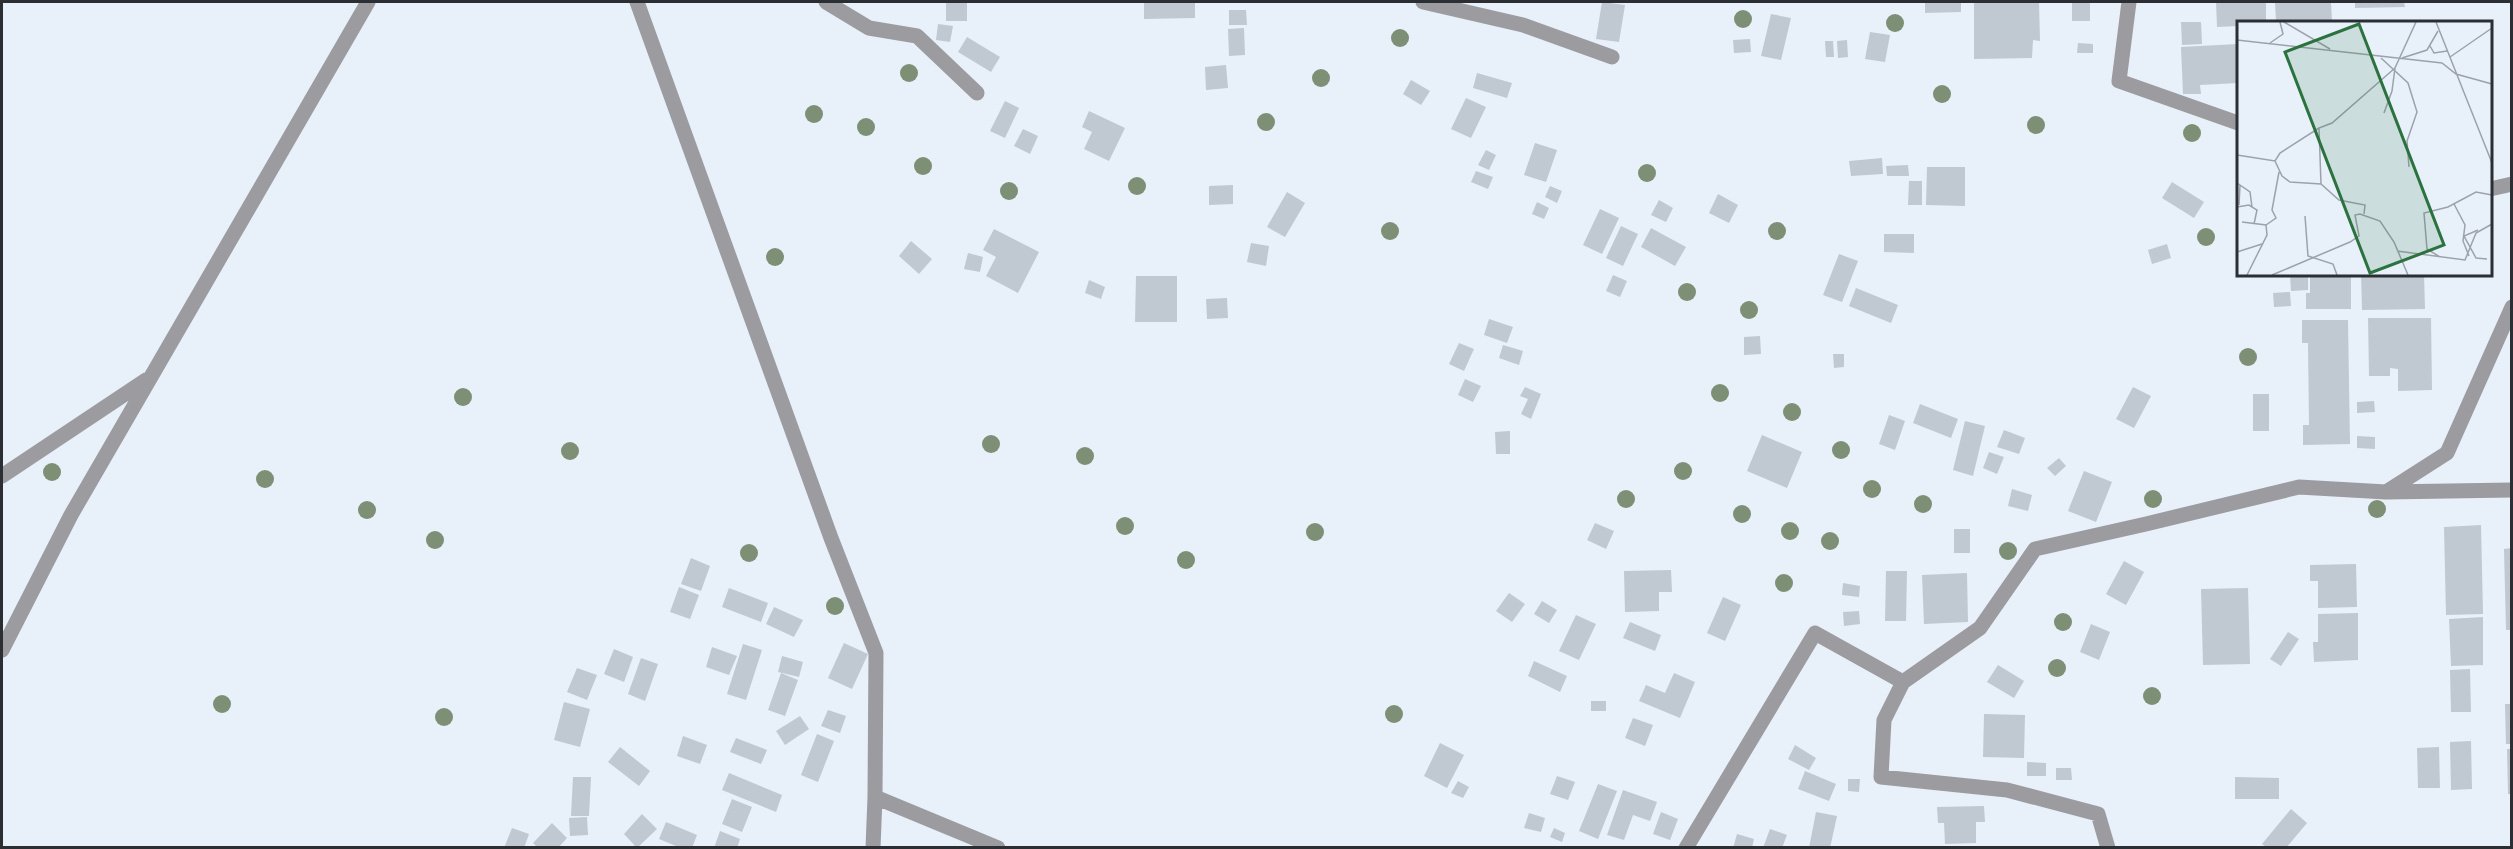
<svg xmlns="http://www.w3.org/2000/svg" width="2513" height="849" viewBox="0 0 2513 849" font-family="'PT Sans',sans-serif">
	<rect width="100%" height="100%" fill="#e8f0fa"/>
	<path fill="#c0c8d2" d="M946 2H967V21H946Z
		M1144 2H1195V18L1144 19Z
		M1602 2 1625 5 1619 42 1596 39Z
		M1925 2H1961V12L1925 13Z
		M1974 2H2039L2040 41 2033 40 2032 58 1974 59Z
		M2072 2H2090V21H2072Z
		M2216 2H2266V22H2238V26L2217 27Z
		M2275 2H2331L2332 21 2276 22Z
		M2355 2H2404L2405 7 2355 8Z
		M1229 10H1246L1247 25H1229Z
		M1771 14 1791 18 1781 60 1761 56Z
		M2181 22H2201L2202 44 2182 45Z
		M938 24 953 26 950 42 936 40Z
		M1244 28 1245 55 1229 56 1228 29Z
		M1870 32 1890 35 1885 62 1865 59Z
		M967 37 1000 57 991 72 958 52Z
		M1750 39 1751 52 1734 53 1733 40Z
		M1847 40 1848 57 1838 58 1837 41Z
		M1825 41H1833L1834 57H1826Z
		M2078 43 2093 44V53H2077Z
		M2238 44V83L2200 85 2201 94H2183L2181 47Z
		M1226 65 1228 88 1206 90 1205 67Z
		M1477 73 1512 83 1507 98 1473 88Z
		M1411 80 1430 91 1421 105 1403 94Z
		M1466 98 1486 107 1471 138 1451 129Z
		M1005 101 1019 108 1005 138 990 131Z
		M1089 111 1125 128 1109 161 1084 149 1092 132 1082 127Z
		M1023 129 1038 136 1030 154 1014 146Z
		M1535 143 1557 150 1546 182 1524 175Z
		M1486 150 1496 155 1489 170 1478 165Z
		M1882 158 1883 174 1851 176 1849 161Z
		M1908 165 1909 176H1887L1886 166Z
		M1927 167H1965V206L1926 205Z
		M1476 171 1493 177 1488 189 1471 182Z
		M1909 181H1922V205H1908Z
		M2172 182 2204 202 2194 218 2162 198Z
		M1233 185V204L1209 205V186Z
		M1550 186 1562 191 1557 203 1545 197Z
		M1287 192 1305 203 1285 237 1267 227Z
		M1718 194 1738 205 1729 223 1709 213Z
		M1659 200 1673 208 1666 222 1651 215Z
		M1537 202 1549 208 1544 219 1532 214Z
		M1600 209 1619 218 1602 254 1583 245Z
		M1621 226 1638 234 1623 266 1606 258Z
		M1651 228 1686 247 1675 266 1641 247Z
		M994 229 1039 252 1018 293 986 276 996 257 983 250Z
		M1884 234H1914V253L1884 252Z
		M911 241 932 259 919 274 899 256Z
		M1251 243 1269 246 1266 266 1247 262Z
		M2167 244 2171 258 2152 264 2148 250Z
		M968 253 983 257 980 272 964 269Z
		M1839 254 1858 261 1842 302 1823 295Z
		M2290 274H2308V290L2291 291Z
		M2310 274H2351V309H2306V293H2310Z
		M2361 274H2424L2425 309 2362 310Z
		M1613 275 1627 281 1620 297 1606 291Z
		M1136 276H1177V322H1135Z
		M1089 280 1105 287 1101 299 1085 293Z
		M1856 288 1898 305 1891 323 1849 306Z
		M2290 292 2291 306 2274 307 2273 293Z
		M1227 298 1228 318 1207 319 1206 299Z
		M2368 318H2431L2432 390 2398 391V369L2390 368V376H2369Z
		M1489 319 1513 327 1507 343 1484 335Z
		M2302 320H2348L2350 444 2303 445V425H2309L2308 343H2302Z
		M1760 336 1761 354 1744 355V337Z
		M1459 343 1474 349 1464 371 1449 364Z
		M1503 345 1523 351 1519 365 1499 358Z
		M1833 354H1844V367L1834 368Z
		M1465 379 1481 386 1473 402 1458 395Z
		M1525 387 1541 394 1531 419 1521 414 1528 399 1520 396Z
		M2133 387 2151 396 2134 428 2116 419Z
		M2253 394H2269V431H2253Z
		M2374 401 2375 412 2357 413V402Z
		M1920 404 1958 419 1951 438 1913 423Z
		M1889 415 1905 421 1895 450 1879 444Z
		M1965 421 1985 426 1973 476 1953 470Z
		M2004 430 2025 438 2019 454 1997 447Z
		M1510 431V454H1496L1495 432Z
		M1762 435 1802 452 1787 488 1747 471Z
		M2357 436 2375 437V449L2357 448Z
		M1989 452 2004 457 1997 474 1983 468Z
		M2059 458 2066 466 2055 476 2047 468Z
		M2084 471 2112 482 2096 522 2068 511Z
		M2012 489 2032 495 2028 511 2008 506Z
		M1595 523 1614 531 1606 549 1587 540Z
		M2481 525 2483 614 2446 615 2444 527Z
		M1954 529H1970V553H1954Z
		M2512 548V630H2506L2504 549Z
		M691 558 710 566 701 591 681 584Z
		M2124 561 2144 572 2126 605 2106 594Z
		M2356 564 2357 607 2318 608V581H2310V565Z
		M1671 570 1672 592H1659V611L1625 612 1624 571Z
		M1886 571H1907L1906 621H1885Z
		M1967 573 1968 622 1924 624 1922 575Z
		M1843 583 1860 586 1859 597 1842 595Z
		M679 587 699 595 690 619 670 612Z
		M729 588 768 603 761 622 722 607Z
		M2248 588 2250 664 2203 665 2201 589Z
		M1509 593 1525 604 1512 622 1496 611Z
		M1723 597 1741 605 1725 641 1707 633Z
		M1542 601 1557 610 1549 623 1534 614Z
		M774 607 803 620 794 637 766 624Z
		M1859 611 1860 624 1844 626 1843 612Z
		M2358 613V660L2314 662 2313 642H2318V614Z
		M1576 615 1596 624 1579 660 1559 651Z
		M2483 617V665L2451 666 2449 619Z
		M1630 622 1661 635 1655 651 1623 638Z
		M2091 624 2110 632 2099 660 2080 652Z
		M2288 632 2299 639 2281 666 2270 659Z
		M844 643 868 654 852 689 828 678Z
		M743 644 762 650 746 700 727 694Z
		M712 647 737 656 729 675 706 667Z
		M614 649 633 657 624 682 604 674Z
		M782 656 803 662 799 677 778 672Z
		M641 658 658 664 645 701 628 694Z
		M1534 661 1567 676 1560 692 1528 676Z
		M1998 665 2024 681 2014 698 1987 682Z
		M577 668 597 675 587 700 567 692Z
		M2470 669 2471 712H2451L2450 670Z
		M781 673 798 680 785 716 768 710Z
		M1674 673 1695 682 1680 718 1639 701 1646 685 1665 693Z
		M1591 701H1606V711H1591Z
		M564 702 590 709 580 747 554 740Z
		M2505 704H2512V744H2506Z
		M828 710 846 716 840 733 821 726Z
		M1984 714 2025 715 2024 758 1983 757Z
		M800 716 809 729 785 745 776 731Z
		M1633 718 1653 725 1645 746 1625 738Z
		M817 734 834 741 818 782 801 775Z
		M683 736 707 745 700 764 677 756Z
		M736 738 767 750 761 764 730 752Z
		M2471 741 2472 789 2451 790 2450 742Z
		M1440 743 1464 755 1447 788 1424 776Z
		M1795 745 1816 758 1809 770 1788 759Z
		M620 747 650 771 639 786 608 762Z
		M2439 747 2440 788H2418L2417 748Z
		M2507 749H2512V794H2508Z
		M2027 762 2046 763V776H2027Z
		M2056 768H2071L2072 780H2056Z
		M1805 771 1836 784 1829 801 1798 789Z
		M729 773 782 795 776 812 722 790Z
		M1557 776 1575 782 1568 800 1550 794Z
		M573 777H591L589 816H571Z
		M2235 777 2279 778V799H2235Z
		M1848 779H1860L1859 792 1848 791Z
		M1458 781 1469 787 1463 798 1451 793Z
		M1598 784 1617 791 1598 839 1579 831Z
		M1623 790 1657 802 1650 821 1633 815 1624 840 1607 835Z
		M732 799 752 807 742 832 722 824Z
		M1984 806 1985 822H1976V843L1945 844 1944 823H1938L1937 807Z
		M2291 809 2307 823 2286 848H2267L2262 844Z
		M1661 812 1678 819 1670 840 1653 834Z
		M1816 812 1837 816 1830 848H1809Z
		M1529 813 1545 818 1541 832 1524 828Z
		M642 814 657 829 637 848 624 834Z
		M587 817 588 835 570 836 569 818Z
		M666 822 697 835 692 848H681L659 839Z
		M552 823 567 838 558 848H538L533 843Z
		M512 828 529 834 524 848H504Z
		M1554 828 1565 833 1562 842 1550 837Z
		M1770 829 1787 835 1782 848H1763Z
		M720 831 740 839 737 848H714Z
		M1737 834 1754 839 1752 848H1733Z"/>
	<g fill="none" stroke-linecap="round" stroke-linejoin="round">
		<path stroke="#9c9ba0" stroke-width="15" d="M637 2 831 538 876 653 875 797 998 848
			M826 2 869 28 917 36 977 93
			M1423 2 1523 25 1612 57
			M2129 2 2119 81 2238 123
			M2490 189 2512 184
			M2 476 146 380
			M2386 492 2447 453 2512 307
			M2 650 71 515 368 2
			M873 848 875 797
			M1686 848 1815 633 1903 682
			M2108 848 2098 814 2007 790 1881 777 1884 720 1903 682 1980 628 2035 549 2146 524 2299 487 2386 492 2512 490"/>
	</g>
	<g fill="#7d8f75">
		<circle cx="1743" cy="19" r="9"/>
		<circle cx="1895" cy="23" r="9"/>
		<circle cx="1400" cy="38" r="9"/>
		<circle cx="909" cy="73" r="9"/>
		<circle cx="1321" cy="78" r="9"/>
		<circle cx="1942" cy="94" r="9"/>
		<circle cx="814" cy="114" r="9"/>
		<circle cx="1266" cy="122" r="9"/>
		<circle cx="2036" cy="125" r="9"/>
		<circle cx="866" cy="127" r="9"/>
		<circle cx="2192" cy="133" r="9"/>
		<circle cx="923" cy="166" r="9"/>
		<circle cx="1647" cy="173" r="9"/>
		<circle cx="1137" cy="186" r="9"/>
		<circle cx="1009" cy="191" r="9"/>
		<circle cx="1390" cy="231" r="9"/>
		<circle cx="1777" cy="231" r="9"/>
		<circle cx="2206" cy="237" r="9"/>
		<circle cx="775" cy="257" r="9"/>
		<circle cx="1687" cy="292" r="9"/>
		<circle cx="1749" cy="310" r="9"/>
		<circle cx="2248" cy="357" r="9"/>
		<circle cx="1720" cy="393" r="9"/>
		<circle cx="463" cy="397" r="9"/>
		<circle cx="1792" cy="412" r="9"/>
		<circle cx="991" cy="444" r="9"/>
		<circle cx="1841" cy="450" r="9"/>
		<circle cx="570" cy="451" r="9"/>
		<circle cx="1085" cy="456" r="9"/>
		<circle cx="1683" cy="471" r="9"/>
		<circle cx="52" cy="472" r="9"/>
		<circle cx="265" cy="479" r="9"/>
		<circle cx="1872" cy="489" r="9"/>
		<circle cx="1626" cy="499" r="9"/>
		<circle cx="2153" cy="499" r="9"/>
		<circle cx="1923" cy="504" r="9"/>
		<circle cx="2377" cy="509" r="9"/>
		<circle cx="367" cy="510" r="9"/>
		<circle cx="1742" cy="514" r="9"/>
		<circle cx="1125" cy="526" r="9"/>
		<circle cx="1790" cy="531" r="9"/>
		<circle cx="1315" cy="532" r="9"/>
		<circle cx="435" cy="540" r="9"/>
		<circle cx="1830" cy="541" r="9"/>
		<circle cx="2008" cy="551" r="9"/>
		<circle cx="749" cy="553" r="9"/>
		<circle cx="1186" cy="560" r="9"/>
		<circle cx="1784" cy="583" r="9"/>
		<circle cx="835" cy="606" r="9"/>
		<circle cx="2063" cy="622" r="9"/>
		<circle cx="2057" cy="668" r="9"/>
		<circle cx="2152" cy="696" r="9"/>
		<circle cx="222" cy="704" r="9"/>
		<circle cx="1394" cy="714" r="9"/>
		<circle cx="444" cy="717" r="9"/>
	</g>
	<g transform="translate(2237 21)">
		<rect width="255" height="255" fill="#e8f0fa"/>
		<path fill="none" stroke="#9ca2aa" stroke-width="1.5" d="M47 1 93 28M199 1 255 142M0 19 205 42 219 53 255 63M33 22 46 13 43 1M193 25 197 32 210 30M213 36 255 7M144 37 171 62 180 91 170 120 172 146M165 37 190 29 201 10M147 92 155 70 158 47 179 1M0 134 38 140 43 132 82 107M38 140 45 155 53 161 84 163 102 179 128 184 127 193M0 162 13 171 15 186M84 163 82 107 95 102 158 47M217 183 228 204 226 220 232 235M2 184 3 164M0 186 12 184 20 189 17 203M68 195 71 235 96 243 100 254M5 201 29 204 30 214 10 254M29 204 39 197 35 189 42 151M241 209 227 215 239 237 250 238M160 230 228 239 239 212 255 203M0 231 25 223M203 236 190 228 187 192 211 186 239 171 255 174M35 254 113 221 122 215 118 194 123 193 143 200 157 221 171 254"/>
		<path fill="#2b723e" fill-opacity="0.15" stroke="#2b723e" stroke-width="3" d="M122 3 207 224 133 252 48 31Z"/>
		<rect width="255" height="255" fill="none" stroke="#2b2e32" stroke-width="3"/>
	</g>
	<rect width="2513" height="849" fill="none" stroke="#2b2e32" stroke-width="6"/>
</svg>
